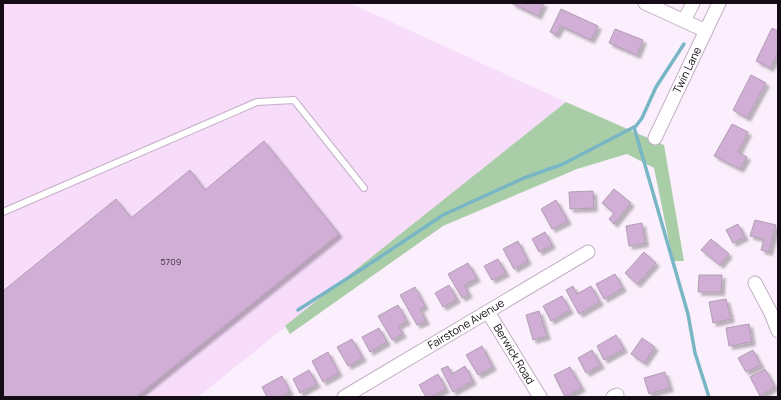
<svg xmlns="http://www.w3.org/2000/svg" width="781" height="400" viewBox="0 0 781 400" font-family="Manrope,sans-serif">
	<defs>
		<filter id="shadow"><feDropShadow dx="3.5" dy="3.5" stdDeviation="1" flood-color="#0004"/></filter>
	</defs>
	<rect width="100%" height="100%" fill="#fceffd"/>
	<path fill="#f8ddfb" d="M3 3H350L566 102 198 397H3Z"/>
	<path fill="#a9cea7" d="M566 102 664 145 684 261H673L654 168 627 154 577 169 443 226 290 334 285 326Z"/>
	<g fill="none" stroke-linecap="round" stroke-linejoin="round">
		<path stroke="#79b6c5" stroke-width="3.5" d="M634 127 688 314 695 353 709 397
			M298 310 362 269 443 215 524 178 563 164 636 126 642 118 656 87 684 44"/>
	</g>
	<path fill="#d1aed5" stroke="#b19db3" filter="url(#shadow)" d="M511 3H544L538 16Z
		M561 9 598 26 591 40 561 26 556 35 550 32Z
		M772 28 778 31V53L770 68 756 61Z
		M615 29 643 40 637 55 609 43Z
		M751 75 766 83 747 118 733 110Z
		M732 124 748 132 738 152 747 157 740 169 714 156Z
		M264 141 339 234 136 397H3V291L116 199 131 218 190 170 205 190Z
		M614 189 631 203 614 224 609 219 614 213 602 203Z
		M593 191 594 208 570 209 569 192Z
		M556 200 568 221 552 229 541 209Z
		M755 220 776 225 769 252 761 250 764 239 750 236Z
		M642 223 645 243 629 246 626 226Z
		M738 224 745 237 733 243 726 230Z
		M545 232 552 245 539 252 532 239Z
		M711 239 729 254 720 265 701 250Z
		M518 241 528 261 514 269 503 249Z
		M644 252 656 263 637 284 625 273Z
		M498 259 506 273 492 280 484 266Z
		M468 263 477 278 464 285 469 294 462 298 448 274Z
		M615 274 623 288 604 299 596 284Z
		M699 275H722L721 292H698Z
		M449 285 457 299 443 307 435 293Z
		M573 286 577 294 591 286 600 302 579 314 566 290Z
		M415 287 425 306 420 309 426 321 417 325 400 295Z
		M562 296 570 310 551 321 543 306Z
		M726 299 731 319 713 323 709 302Z
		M398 305 407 321 398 326 403 334 392 340 378 316Z
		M539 311 547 336 533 340 526 315Z
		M749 324 752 342 729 346 726 328Z
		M379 328 387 342 370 352 362 337Z
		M616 335 624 349 604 360 597 346Z
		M642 338 655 347 644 363 631 354Z
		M352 339 363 358 348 366 337 347Z
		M482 346 493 367 478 375 466 355Z
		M592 350 601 365 586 373 578 358Z
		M753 350 761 365 746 372 738 358Z
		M328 352 339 373 323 382 312 361Z
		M448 366 452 374 465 366 473 381 453 392 441 369Z
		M570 367 582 388 565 397 554 375Z
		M765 369 775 387 760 396 750 377Z
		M309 370 317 384 300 393 293 379Z
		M665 372 670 388 649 394 644 378Z
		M438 374 446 389 431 397H426L419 385Z
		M282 376 290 392 280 397H267L262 387Z"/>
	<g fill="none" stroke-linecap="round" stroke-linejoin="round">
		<defs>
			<path id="service" d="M3 212 257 102 294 100 364 188"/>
			<path id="minor" d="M645 3 706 31
				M684 21 693 3
				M655 138 719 3
				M755 283 771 313 778 331
				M488 312 540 397
				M344 397 588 252
				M613 397 617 395"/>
		</defs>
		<use href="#service" stroke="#c3aec5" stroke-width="8"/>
		<use href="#minor" stroke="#c3aec5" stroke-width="15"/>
		<use href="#service" stroke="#fff" stroke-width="6"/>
		<use href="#minor" stroke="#fff" stroke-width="13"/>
	</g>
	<g text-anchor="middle" stroke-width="3" stroke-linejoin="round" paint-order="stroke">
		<g font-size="9" fill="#423444">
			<text x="171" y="265">5709</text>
		</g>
		<g font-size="11" fill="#130c14" stroke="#fff">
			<text transform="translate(687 70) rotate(-64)" y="4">Twin Lane</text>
			<text transform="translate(466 324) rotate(-31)" y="4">Fairstone Avenue</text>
			<text transform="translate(514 354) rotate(59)" y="4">Berwick Road</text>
		</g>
	</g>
	<rect width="781" height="400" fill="none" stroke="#130c14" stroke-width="8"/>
</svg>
